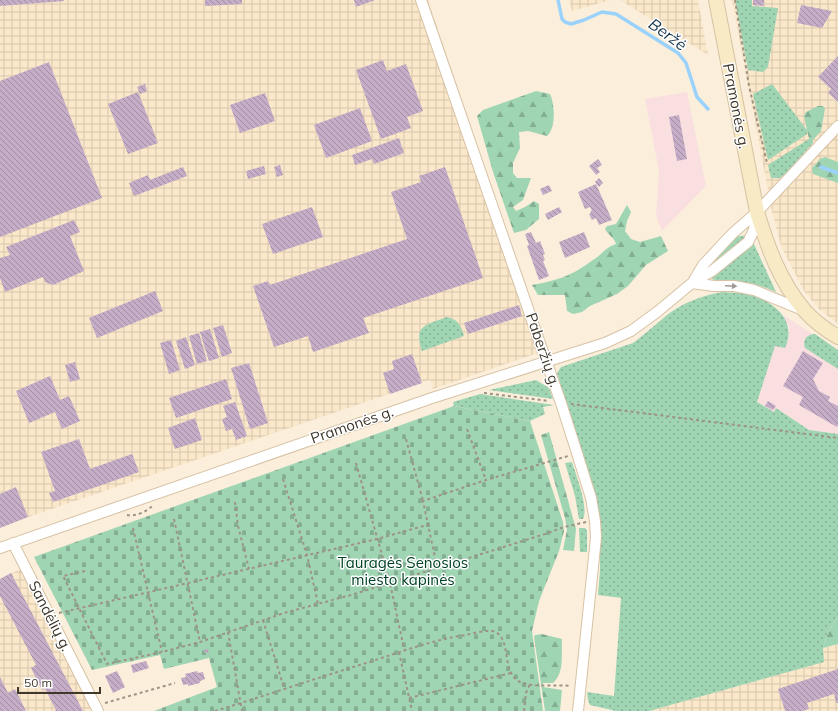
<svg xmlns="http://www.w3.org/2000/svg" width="838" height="711" viewBox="0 0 838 711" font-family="Mulish,sans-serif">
	<defs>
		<pattern id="industrial-grid" width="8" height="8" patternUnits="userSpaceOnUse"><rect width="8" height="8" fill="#fbe7c9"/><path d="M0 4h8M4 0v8" fill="none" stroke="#d8c7ad"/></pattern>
		<pattern id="grass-dots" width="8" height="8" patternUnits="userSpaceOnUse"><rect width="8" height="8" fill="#a0d5b4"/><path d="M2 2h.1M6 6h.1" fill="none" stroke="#84ae93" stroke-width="1.8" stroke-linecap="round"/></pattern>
		<pattern id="forest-firs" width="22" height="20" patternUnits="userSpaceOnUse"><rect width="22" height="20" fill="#a0d5b4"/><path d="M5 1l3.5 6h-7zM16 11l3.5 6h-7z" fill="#84ae93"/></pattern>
		<pattern id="cemetery-stones" width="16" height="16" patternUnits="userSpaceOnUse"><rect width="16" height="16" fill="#a0d5b4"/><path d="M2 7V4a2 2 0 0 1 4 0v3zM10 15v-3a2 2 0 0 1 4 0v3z" fill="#84ae93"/></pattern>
		<pattern id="building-back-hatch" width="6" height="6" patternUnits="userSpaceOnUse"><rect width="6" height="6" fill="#c5adc8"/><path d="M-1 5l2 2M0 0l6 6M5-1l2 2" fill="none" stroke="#a18ea3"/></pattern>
	</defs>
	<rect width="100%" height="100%" fill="#fbefdc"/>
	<path fill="#fadfe1" d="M687 92 706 186 662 231 656 215 659 171 645 99Z
		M783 315 838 350V434L809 430 777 408 774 412 757 402 775 346 788 341 789 327Z"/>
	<path fill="url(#industrial-grid)" d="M0 0H428L547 351 535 354 433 389 430 380 28 517 0 528Z
		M569 0H611L572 11Z
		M620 0H698L708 55Z
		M732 0H838V324L820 310 804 291 781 246 772 211Z
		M25 567 98 711H0V579Z
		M838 644V711H649L824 662 823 648Z"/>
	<path fill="url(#grass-dots)" d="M735 0H752V6L778 8 768 67 763 72 748 70Z
		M772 84 807 130V134L768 160 753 94Z
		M809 139 813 140V143L785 174 780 178H771L768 165Z
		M747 235 746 238 706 268 735 237Z
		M753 242 776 292C756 283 737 280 715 280L712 279V276Z
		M722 292C730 293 739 292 747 294 773 300 798 320 785 348L775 346 757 402 774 412 776 408 809 430 838 434V616L828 632 823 648 824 662 649 711H616L590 705 588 700 587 692 614 696 621 598 598 595 600 570V524L596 499 557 373 561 367 633 343C643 336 651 328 660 321 679 304 697 297 722 292Z
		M447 317C458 319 461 326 464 336L422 351C413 325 426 325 447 317Z
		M815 334 838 350V369L805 348C802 340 807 334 815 334Z
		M536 380 549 388 553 399 489 390Z
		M480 394 554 405 543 407 545 414 530 421 454 406 453 402Z
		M572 462C576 475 589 508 583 519H579L575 496 565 463Z
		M579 528H585L587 531V552H580Z"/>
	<path fill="url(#forest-firs)" d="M536 91 550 94C555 104 556 129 547 136L528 131 519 132 520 148 513 163V173L517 178H531L523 200 513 207 516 211 525 207 534 201 539 204V219L526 230 514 233 493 172 477 116 483 110Z
		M818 106H823L825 109 821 131 813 140 809 139 804 116 806 112Z
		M825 157 838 162V183L813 174 812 168 820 159Z
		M627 205 631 212 627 221 625 231 631 239 640 242 661 236 668 251 646 265 628 286 617 294 590 306 582 312 573 314 567 311 565 295H538L532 285C559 280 571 276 593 260 603 254 604 248 616 244 614 237 608 235 605 229L607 226 616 224Z
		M549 432 576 529 574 551 563 550 567 530 565 518 541 435Z
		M838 616V644L823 648 828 632Z
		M542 634 562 639C561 654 565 672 553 683H543V687L562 690 560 711H545L534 637 535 635Z"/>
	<path fill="url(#cemetery-stones)" d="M454 406 530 421 563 522 564 531 559 551 539 601 532 631 543 711H154L217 687 209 658 164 669 160 655 92 670 34 557Z"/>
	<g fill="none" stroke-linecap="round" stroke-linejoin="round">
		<path stroke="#9ad2fc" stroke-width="3.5" d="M558 0 562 19 565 22 571 24 584 20 602 12 616 14 678 53 686 63 697 97 708 109
			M821 167 838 173"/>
	</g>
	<path fill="url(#building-back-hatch)" d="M0 0H64V1L0 6Z
		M205 0H242V4L205 6Z
		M354 0H375L356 7Z
		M753 0H764V6L753 5Z
		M801 5 832 11 822 28 797 23Z
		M838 56V102L828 93 831 89 818 77Z
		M383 60 387 71 406 64 423 111 407 117 411 128 381 139 356 70Z
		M49 62 102 198 0 237V81Z
		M145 84 147 91 140 94 137 87Z
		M138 92 158 143 128 154 108 104Z
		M265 93 275 121 240 133 230 105Z
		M360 108 372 141 326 158 314 125Z
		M679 115 687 159 677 161 669 117Z
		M399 138 404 153 374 164 372 159 355 165 352 155Z
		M598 159 602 165 597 168 600 172 596 175 589 166Z
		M280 165 283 175 277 177 274 167Z
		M264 166 266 174 248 179 246 171Z
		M183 167 187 176 134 196 129 183 148 175 150 180Z
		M445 167 483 278 363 318 369 333 313 352 308 336 274 347 253 286 268 281 270 285 407 239 391 192 421 182 419 176Z
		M599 178 603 183 599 187 595 182Z
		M596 184 612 220 599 225 596 218 592 220 589 214 591 213 590 211H592L590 207 585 209 578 192Z
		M549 185 552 191 543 195 540 189Z
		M312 207 323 237 273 254 262 224Z
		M559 207 562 212 548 220 545 214Z
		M74 220 80 232 70 236 84 271 53 285 45 282 43 277 5 292 0 278V258L10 255 6 247Z
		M531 232 536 243 540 241 545 254 543 255 545 260 543 261 549 276 539 280 527 246 529 245 525 234Z
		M584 232 590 247 565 258 559 242Z
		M155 291 163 311 97 338 89 318Z
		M519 305 522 316 468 334 464 323Z
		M223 325 232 353 222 357 213 328Z
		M210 329 219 358 209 361 200 332Z
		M199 333 207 361 197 364 189 336Z
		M186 337 195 365 185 369 176 341Z
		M171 340 180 370 169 374 160 343Z
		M803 351 823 363 813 379 819 391 830 397 828 401 838 406V425L837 427 799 405 803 397 783 386Z
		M412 354 422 383 390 394 383 373 394 369 392 361Z
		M75 362 80 379 70 382 65 365Z
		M249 363 268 423 250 429 231 368Z
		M50 376 60 400 69 396 80 421 62 429 55 412 29 423 16 391Z
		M226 379 232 399 176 418 169 398Z
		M768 401 776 406 773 410 765 406Z
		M235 402 247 436 236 440 232 429 226 431 222 419 227 417 223 406Z
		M195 418 202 440 175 449 168 428Z
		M79 439 90 469 132 454 139 472 53 502 49 493 55 491 41 452Z
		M16 487 28 517 0 528V494Z
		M11 573 83 711H54L56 710 45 689 42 690 31 668 36 665 0 596V579Z
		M208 649 209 652 205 653 204 650Z
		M146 661 149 668 133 673 131 665Z
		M838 669V703H836L834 694 807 703 809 709 802 711H785L778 689Z
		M117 671 125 687 113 693 105 676Z
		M197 671 198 673 203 672 205 679 200 681V683L188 686V684L183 685 181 678 186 677 185 674Z
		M0 677 8 693 15 689 26 711H0Z"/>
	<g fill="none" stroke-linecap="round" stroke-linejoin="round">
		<defs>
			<path id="minor" d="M421 0 543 352 561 403 577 453 591 498 595 521 596 537 594 557 578 711
				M694 280 703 265 732 234 757 212 838 126
				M692 283 714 286H734L754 290 805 311
				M13 543 98 711
				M0 548 432 398 605 343 631 331 657 312 692 283 712 271 748 242 754 230 756 214"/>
			<path id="secondary" d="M716 0 757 212C768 248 780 282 805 311 814 321 826 330 838 337"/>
		</defs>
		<use href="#minor" stroke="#d7c2a4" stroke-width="12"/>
		<use href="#secondary" stroke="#d7c2a4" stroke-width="16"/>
		<path stroke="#9d9383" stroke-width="2" stroke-dasharray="3 3" stroke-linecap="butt" d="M735 0 749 86 767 163
			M484 393 549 401
			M571 404 838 438
			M467 429 486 480
			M406 439 423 501
			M356 463 390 583 404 649
			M283 479 307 555 318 604
			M235 502 238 526 249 569
			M127 515C134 517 147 512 152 506
			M174 519 200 642
			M133 528 162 652
			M437 567 423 501 486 480 568 456
			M85 571 63 576 107 664 162 652 200 642 284 613 351 595 548 533 564 527 586 522
			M59 613 377 539 427 525
			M263 620 284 688
			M228 632 242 711
			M399 652 412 711
			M409 698 511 673
			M105 703 175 683
			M215 711C264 696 314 679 363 664 395 654 426 642 459 636 469 635 482 630 492 631 513 635 500 673 520 682 534 688 556 684 571 686
			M524 711 526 693 530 684"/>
		<use href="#minor" stroke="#fff" stroke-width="10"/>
		<use href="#secondary" stroke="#f7eac5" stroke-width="14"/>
	</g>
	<defs><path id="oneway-solid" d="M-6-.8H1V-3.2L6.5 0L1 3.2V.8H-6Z"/></defs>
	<use fill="#a09c95" href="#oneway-solid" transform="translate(731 286) rotate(3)"/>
	<g text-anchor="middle" stroke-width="3" stroke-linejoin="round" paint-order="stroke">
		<g font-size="15" fill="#40382b" stroke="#fff">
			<text transform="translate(736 106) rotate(79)" y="5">Pramonės g.</text>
			<text transform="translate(543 350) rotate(71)" y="5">Paberžių g.</text>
			<text transform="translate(352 425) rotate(-19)" y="5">Pramonės g.</text>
			<text transform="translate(50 616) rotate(63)" y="5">Sandėlių g.</text>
		</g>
		<g font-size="15" fill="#004124" stroke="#fff">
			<text x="403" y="568">Tauragės Senosios<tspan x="403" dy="17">miesto kapinės</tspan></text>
		</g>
		<g font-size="16" font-style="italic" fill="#15344a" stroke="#fff">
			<text transform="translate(668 34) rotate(36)" y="6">Beržė</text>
		</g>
	</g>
	<path d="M18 687v6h82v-6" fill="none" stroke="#40382b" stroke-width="2"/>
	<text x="24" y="687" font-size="12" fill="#40382b" stroke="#ffffff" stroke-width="3" paint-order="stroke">50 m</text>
</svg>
